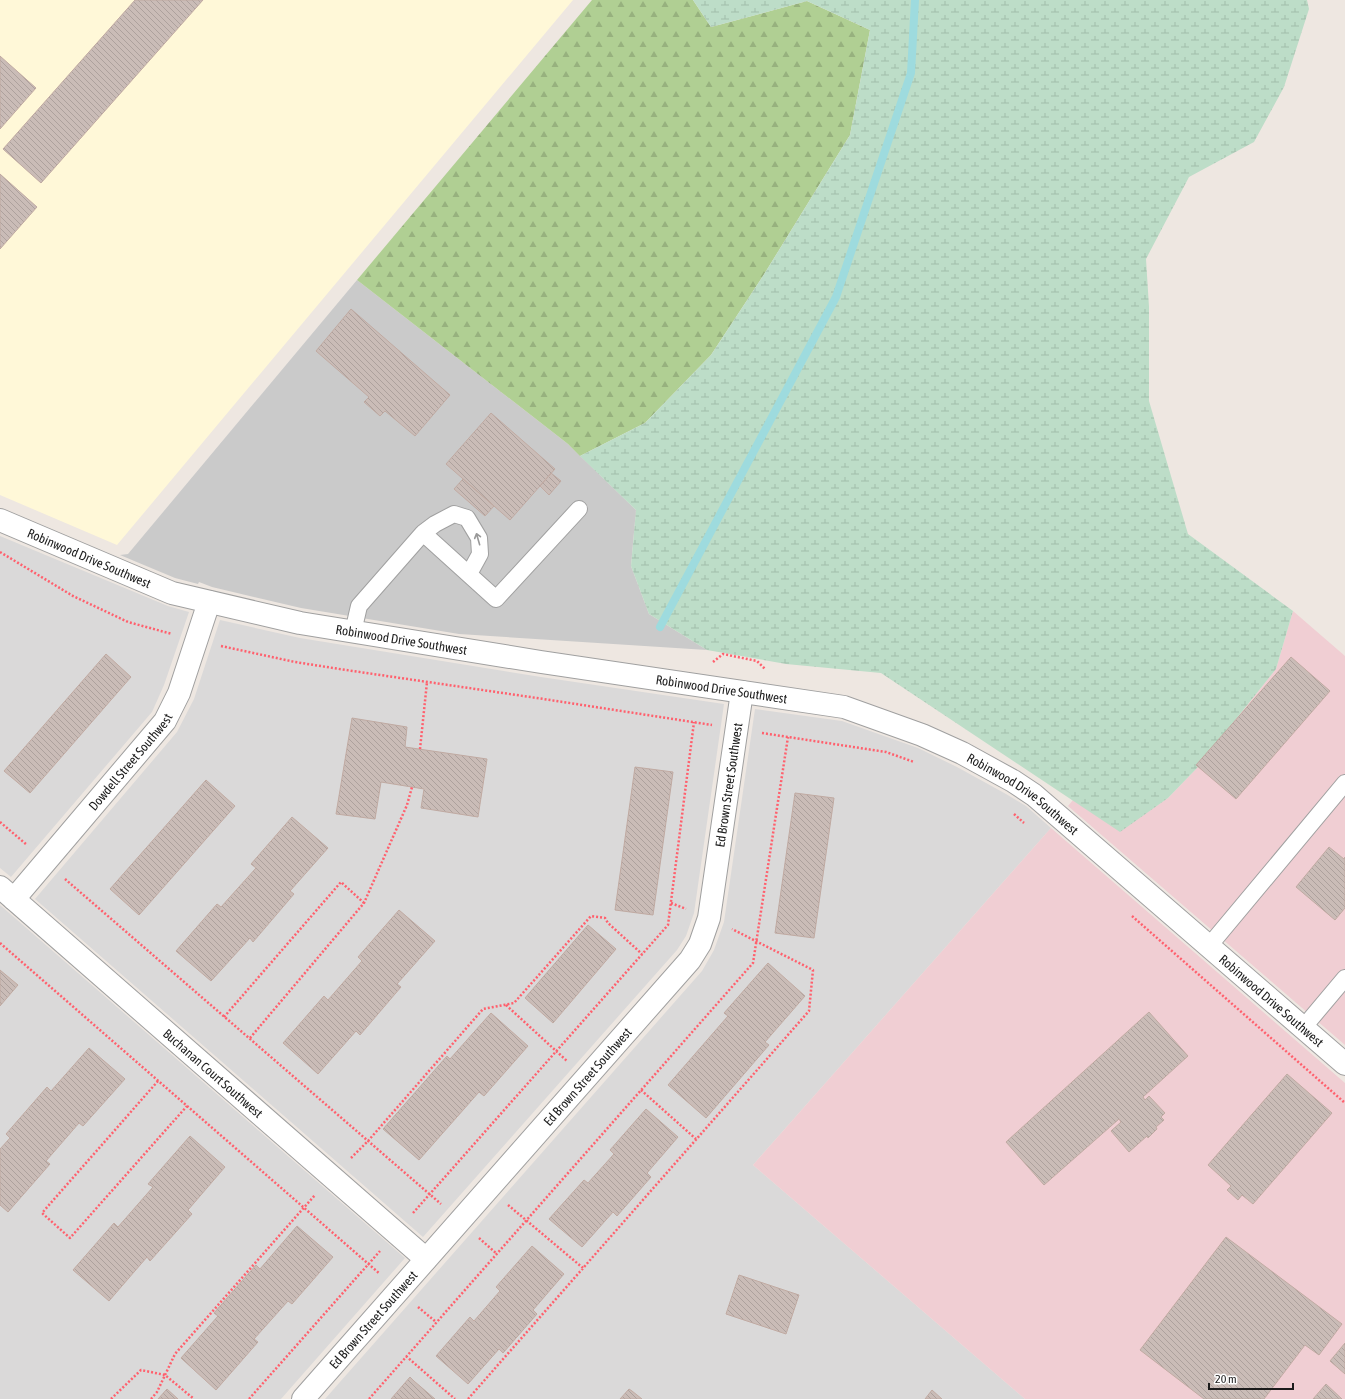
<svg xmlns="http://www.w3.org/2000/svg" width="1345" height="1399" viewBox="0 0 1345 1399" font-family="'Asap Condensed',sans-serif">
	<defs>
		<pattern id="forest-firs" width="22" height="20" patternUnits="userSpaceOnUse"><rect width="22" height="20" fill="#b0cf93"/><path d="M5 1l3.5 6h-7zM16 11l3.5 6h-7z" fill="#97b17e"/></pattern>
		<pattern id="wetland-marsh" width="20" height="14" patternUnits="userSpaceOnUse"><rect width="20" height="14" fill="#bdddc8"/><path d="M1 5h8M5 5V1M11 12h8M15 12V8" fill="none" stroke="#a2bdab"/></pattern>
		<pattern id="building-back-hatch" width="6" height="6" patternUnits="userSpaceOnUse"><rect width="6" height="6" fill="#cabcb7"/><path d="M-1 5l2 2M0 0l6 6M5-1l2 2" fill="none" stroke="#ada19d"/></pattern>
	</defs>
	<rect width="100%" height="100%" fill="#eee7e1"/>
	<path fill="#dad9d9" d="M0 536 168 606 189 612 164 685 152 712 11 877 0 868Z
		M220 620 300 638 541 677 724 704 694 913 686 936 677 950 423 1237 35 899 177 732 194 699Z
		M755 709 842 721 918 748 957 767 1006 794 1026 806 1051 828 753 1165 1025 1399H325L702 971 714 950 724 922Z
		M0 905 405 1258 281 1399H0Z"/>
	<path fill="#f0ced3" d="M1293 611 1345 656V1045L1068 806 1073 800 1120 831 1168 798 1197 768 1276 669Z
		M1051 828 1345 1083V1399H1025L753 1165Z"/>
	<path fill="#fff8d8" d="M0 0H573L117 545 0 495Z"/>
	<path fill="#cacaca" d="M357 280 568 444 636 510 631 566 649 614 707 650 459 634 301 608 212 587 199 582 198 584 175 578 120 555 128 554Z"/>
	<path fill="url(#forest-firs)" d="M592 0H693L711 27 807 1 870 30 850 135 763 276 711 355 645 423 580 456 568 444 357 280Z"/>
	<path fill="url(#wetland-marsh)" d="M693 0H1307L1309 9 1284 87 1254 142 1189 177 1146 259 1149 307V401L1188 534 1293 611 1276 669 1197 768 1168 798 1120 832 881 673 786 664 707 650 649 614 631 566 636 510 580 456 645 423 711 355 763 276 850 135 870 30 807 1 711 27Z"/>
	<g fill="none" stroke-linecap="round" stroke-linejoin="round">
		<path stroke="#9edbde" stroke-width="8" d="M660 627 836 297 911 73 915 0"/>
	</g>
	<path fill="url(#building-back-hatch)" stroke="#c0aaa2" d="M135 0H203L41 183 3 149Z
		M0 56 36 88 0 129Z
		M0 174 37 207 0 249Z
		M351 309 450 395 415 436 385 411 380 416 364 402 369 397 316 351Z
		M491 413 555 469 510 520 446 464Z
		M551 473 561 481 549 495 540 486Z
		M463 479 494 506 485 516 454 489Z
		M106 654 131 677 30 793 4 771Z
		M1291 657 1330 691 1236 799 1196 765Z
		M352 718 407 727 405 747 487 759 478 817 421 808 424 789 381 782 375 819 336 814Z
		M635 767 673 772 653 915 615 910Z
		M206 780 235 806 139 915 110 889Z
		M795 793 834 798 814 938 775 933Z
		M292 817 328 848 290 891 294 894 253 942 250 938 211 981 176 951 217 904 221 907 256 868 251 864Z
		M1329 847 1344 859 1345 857V908L1335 920 1296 887Z
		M399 910 435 941 397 984 401 987 360 1035 356 1031 318 1074 283 1043 324 996 328 1000 362 961 358 957Z
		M588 925 616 949 553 1023 525 998Z
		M768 963 805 996 765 1042 769 1045 706 1118 668 1085 728 1016 724 1013Z
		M0 970 18 985 0 1006Z
		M1149 1012 1188 1056 1143 1097 1145 1100 1149 1096 1165 1113 1161 1117 1164 1120 1156 1127 1157 1129 1148 1138 1147 1136 1129 1152 1111 1131 1121 1122 1119 1119 1044 1185 1006 1142Z
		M491 1013 528 1046 484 1096 479 1092 419 1160 383 1129 447 1056 450 1059Z
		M89 1048 125 1079 83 1126 79 1123 46 1161 50 1164 8 1212 0 1205V1149L10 1138 6 1134 47 1087 51 1091Z
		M1287 1074 1332 1113 1253 1204 1242 1195 1238 1200 1227 1190 1231 1186 1208 1165Z
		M646 1109 678 1137 647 1173 651 1177 617 1216 613 1212 582 1247 549 1219 584 1180 588 1183 614 1154 610 1150Z
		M190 1136 225 1167 188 1210 192 1214 150 1261 147 1257 109 1301 73 1270 114 1223 118 1227 153 1187 148 1184Z
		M297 1226 333 1257 292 1304 288 1301 254 1339 258 1342 216 1390 181 1358 218 1316 214 1313 256 1265 260 1269Z
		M1226 1237 1342 1324 1319 1355 1305 1345 1264 1399H1204L1140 1350Z
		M532 1246 564 1274 533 1310 537 1314 503 1353 499 1349 468 1384 436 1356 470 1317 474 1321 500 1291 496 1287Z
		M739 1275 799 1295 786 1334 726 1314Z
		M1345 1343V1374L1330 1361Z
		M410 1377 414 1381 435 1399H391Z
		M1326 1384 1342 1399H1313Z
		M167 1389 178 1399H158Z
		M629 1389 632 1391 642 1399H620Z
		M932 1390 942 1399H925Z"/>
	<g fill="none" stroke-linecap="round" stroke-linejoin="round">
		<defs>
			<path id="lane" d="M423 533 435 524 454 514 467 518 479 538 480 554 469 574
				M353 632 359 606 423 533 496 599 579 509
				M1209 946 1345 783
				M1303 1028 1345 978"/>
			<g id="street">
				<path id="s1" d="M0 520 172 593 300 623 541 662 844 707 922 735 962 753 1013 781 1034 795 1345 1064"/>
				<path id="s2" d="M0 887 426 1259"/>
				<path id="s3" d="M14 899 165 721 179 693 209 602"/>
				<path id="s4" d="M303 1399 690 960 700 944 709 918 742 692"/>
			</g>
		</defs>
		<use href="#lane" stroke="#a0a0a0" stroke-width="18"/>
		<use href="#street" stroke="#a0a0a0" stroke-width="24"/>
		<path stroke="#ff606d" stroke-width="2.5" stroke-dasharray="2 2" stroke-linecap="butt" d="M0 552 73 596 128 622 172 634
			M221 646 295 662 346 670 537 698 712 725
			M713 662 723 654 757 661 765 669
			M762 733 886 752 914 762
			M420 749 427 682
			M1014 814 1024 823
			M0 822 27 845
			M65 879 441 1204
			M671 903 686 909
			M1132 916 1345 1103
			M0 943 380 1274
			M506 1005 567 1061
			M224 1017 341 882 364 903
			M250 1038 364 903 407 805 412 787
			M158 1081 42 1213 70 1238 187 1106
			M641 1090 696 1139
			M351 1158 368 1141 483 1009 514 1003 591 916 605 918 608 923 642 954
			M508 1205 583 1268
			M413 1213 668 925 694 722
			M479 1238 497 1254
			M418 1307 436 1322
			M406 1356 455 1399
			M111 1399 141 1370 165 1375 194 1399
			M151 1399 157 1392 175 1354 315 1195
			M249 1399 380 1251
			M369 1399 753 963 788 737
			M468 1399 809 1011 813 970 732 929"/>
		<use href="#lane" stroke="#fff" stroke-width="16"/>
		<use href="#street" stroke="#fff" stroke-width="22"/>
	</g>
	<defs><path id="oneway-shaft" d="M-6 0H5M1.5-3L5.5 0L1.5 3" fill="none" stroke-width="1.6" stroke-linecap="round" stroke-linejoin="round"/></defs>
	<use stroke="#999" href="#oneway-shaft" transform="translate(478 539) rotate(-106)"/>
	<g text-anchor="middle" stroke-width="3" stroke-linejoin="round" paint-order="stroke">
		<g font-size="13" fill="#1c1c1c" stroke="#fff">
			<text dy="5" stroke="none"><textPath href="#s1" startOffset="97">Robinwood Drive Southwest</textPath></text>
			<text dy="5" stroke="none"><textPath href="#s1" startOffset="421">Robinwood Drive Southwest</textPath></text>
			<text dy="5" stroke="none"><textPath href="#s1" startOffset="745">Robinwood Drive Southwest</textPath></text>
			<text dy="5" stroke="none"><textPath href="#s3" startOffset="180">Dowdell Street Southwest</textPath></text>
			<text dy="5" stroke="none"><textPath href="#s4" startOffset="766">Ed Brown Street Southwest</textPath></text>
			<text dy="5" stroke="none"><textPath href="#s1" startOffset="1069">Robinwood Drive Southwest</textPath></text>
			<text dy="5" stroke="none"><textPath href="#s1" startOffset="1393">Robinwood Drive Southwest</textPath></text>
			<text dy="5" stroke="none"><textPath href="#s2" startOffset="283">Buchanan Court Southwest</textPath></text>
			<text dy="5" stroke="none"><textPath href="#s4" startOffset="430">Ed Brown Street Southwest</textPath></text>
			<text dy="5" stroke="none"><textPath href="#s4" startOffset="106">Ed Brown Street Southwest</textPath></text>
		</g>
	</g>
	<path d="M1209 1383v6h84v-6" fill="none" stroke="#1c1c1c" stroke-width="2"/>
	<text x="1215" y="1383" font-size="12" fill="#1c1c1c" stroke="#ffffff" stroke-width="3" paint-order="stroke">20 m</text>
</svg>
